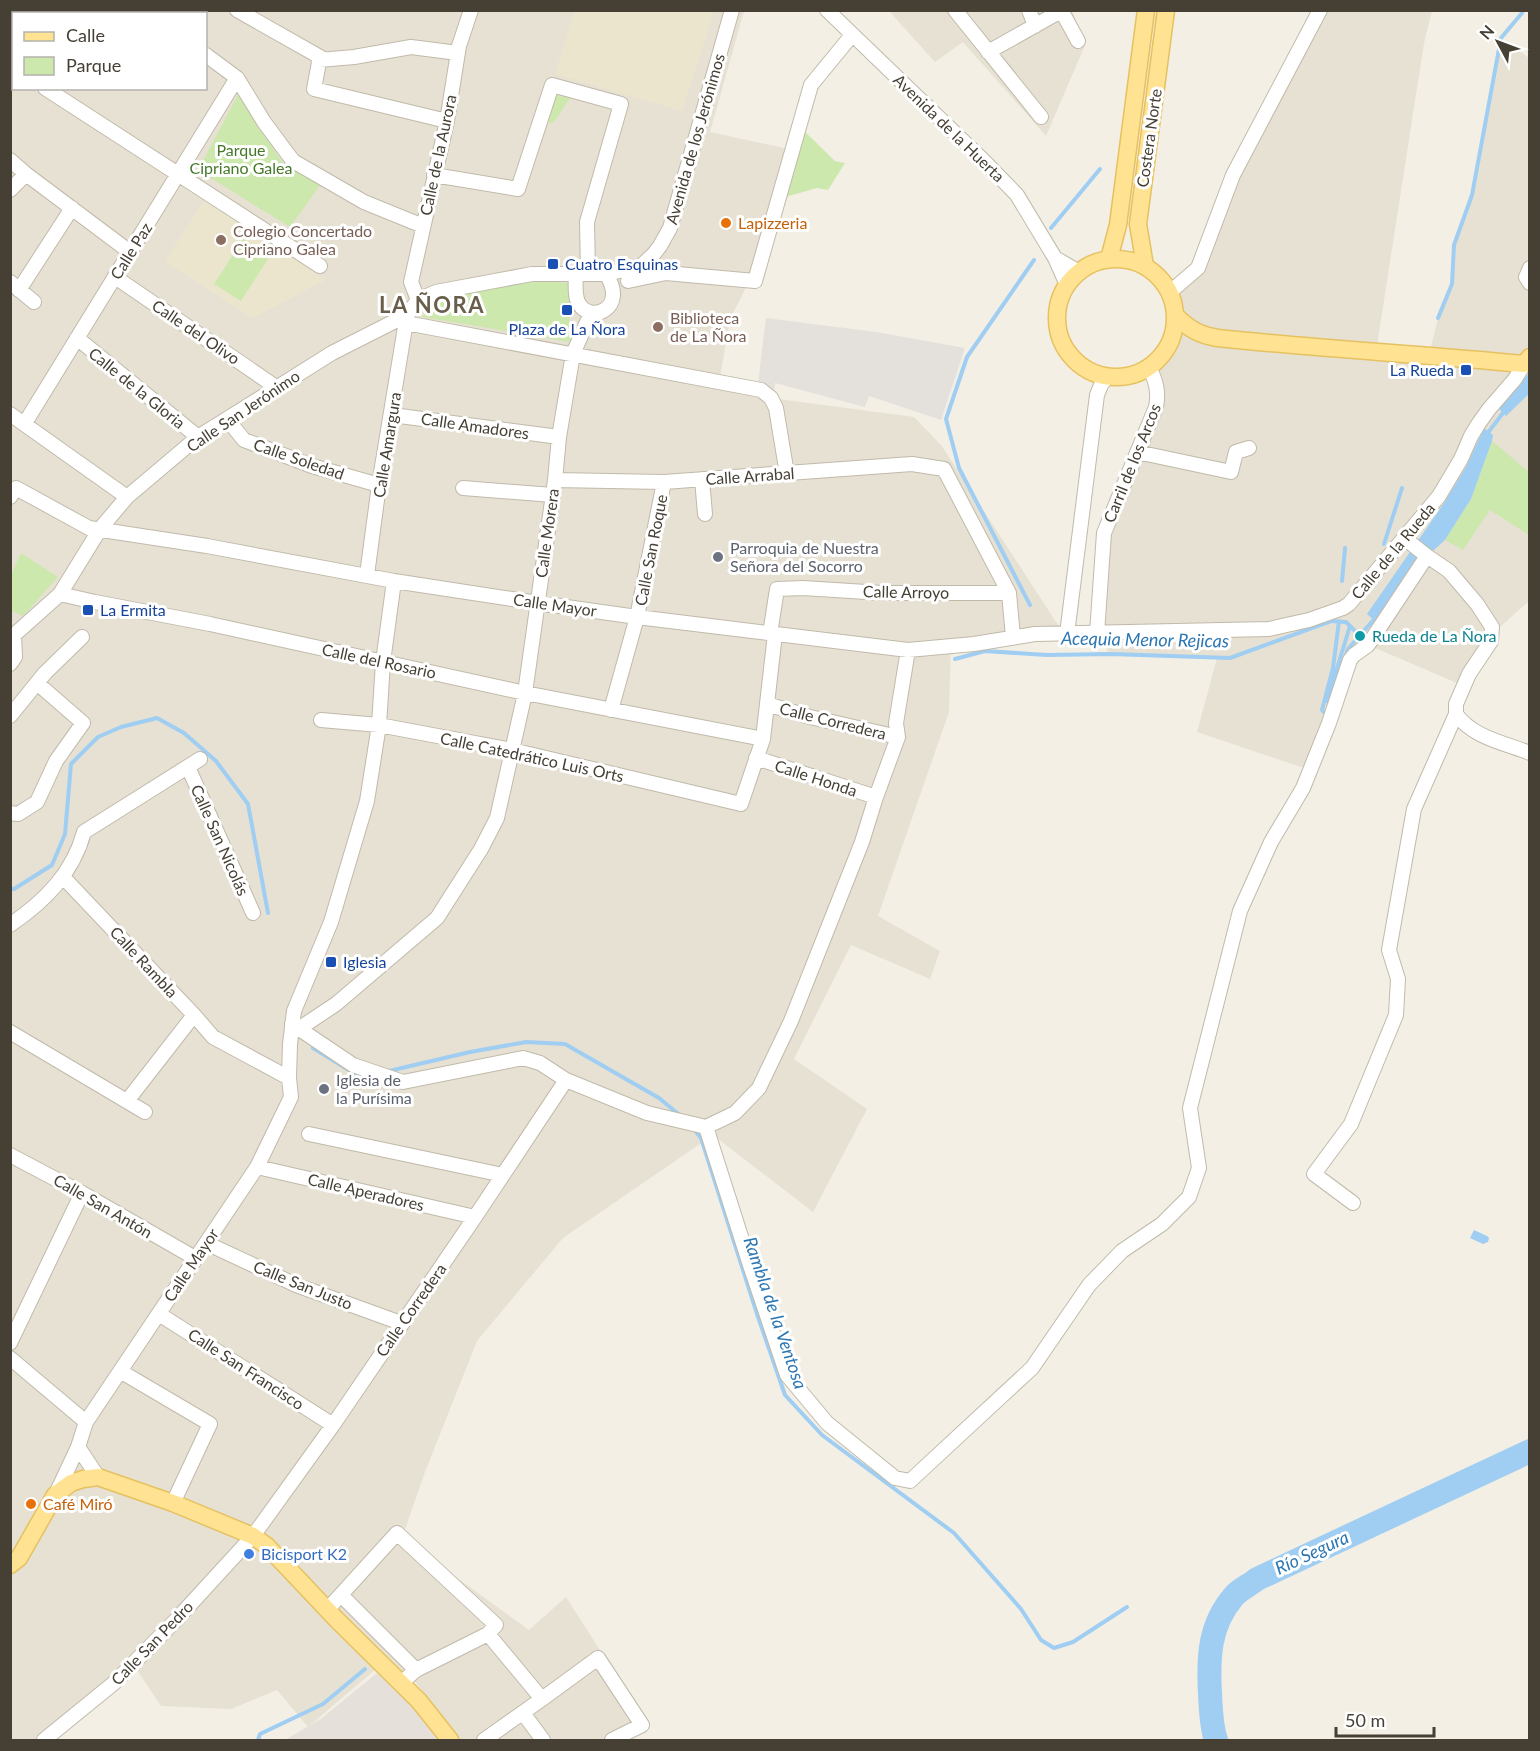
<svg xmlns="http://www.w3.org/2000/svg" width="1540" height="1751" viewBox="0 0 1540 1751" font-family="Lato,sans-serif">
	<rect width="100%" height="100%" fill="#f3efe5"/>
	<path fill="#e7e1d3" fill-rule="evenodd" d="M11 11H744L710 132 793 150 755 270 730 319 720 377 771 398 914 417 941 445 1060 628 951 642 949 712 878 916 940 951 930 979 851 945 794 1059 867 1109 813 1212 713 1135 563 1238 477 1341 425 1472 402 1538 529 1630 566 1597 650 1728 627 1740H460L410 1675 376 1669 308 1727 277 1690 231 1709 161 1706 133 1664 55 1739 57 1740H11ZM14 14H206V88H14Z
		M889 11H1072L1086 43 1046 136 963 42 935 62Z
		M1320 11H1432L1425 38 1417 88 1376 352 1429 355 1438 318 1452 284 1454 245 1472 195 1501 38 1529 58V601L1492 634 1464 686 1368 645 1354 655 1310 770 1197 732 1217 658 1110 654 1097 633 1104 533 1156 407 1149 367 1163 354 1172 336 1175 315 1170 292 1198 268 1233 175Z"/>
	<path fill="#e5e0da" d="M377 1673 423 1717 439 1740H285L322 1718Z"/>
	<path fill="#ece5ce" d="M575 11H714L682 111 555 74Z
		M204 201 325 280 252 318 165 261Z"/>
	<path fill="#cce8ad" d="M554 94 570 98 554 122 550 123 546 121Z
		M238 95 282 162 321 184 290 227 198 170Z
		M799 126 835 161 845 163 828 190 817 188 785 197Z
		M243 239 270 256 241 301 214 284Z
		M523 279 569 283 570 342 422 317 434 299Z
		M1492 441 1529 472V535L1490 510 1463 550 1445 540 1471 499Z
		M21 553 58 577 23 616 10 610 11 575Z"/>
	<path fill="#e4e1dd" d="M766 318 876 332 965 348 941 420 869 396 865 407 775 383 774 393 758 383Z"/>
	<path fill="#9fcef2" d="M1529 373V394L1506 416 1499 409Z
		M1484 428 1493 435 1492 441 1471 499 1445 540 1434 550 1421 558 1376 622 1367 614 1444 503 1466 467Z
		M1474 1230 1487 1236 1489 1238 1488 1242 1483 1244 1470 1238Z"/>
	<g fill="none" stroke-linecap="round" stroke-linejoin="round">
		<path stroke="#9fcef2" stroke-width="4" d="M1051 228 1100 169
			M1438 318 1452 284 1454 245 1472 195 1501 38 1522 13 1523 10
			M1487 434 1506 409
			M1384 544 1402 488
			M1342 581 1345 548
			M1030 605 959 468 946 419 967 357 1034 260
			M1345 658 1348 649 1376 617
			M955 659 985 651 1047 655 1110 654 1230 658 1331 621 1346 622 1360 636
			M1327 701 1350 626
			M1325 713 1322 710 1333 668 1339 621
			M10 889H14L52 865 65 834 71 764 98 737 121 727 157 718 184 733 216 761 248 804 268 913
			M313 1048 357 1075 366 1076
			M389 1071 470 1052 526 1042 565 1044 659 1098 682 1117
			M693 1128 701 1138 757 1314 785 1395 822 1435 954 1533 1021 1609 1041 1640 1054 1648 1073 1642 1127 1607
			M258 1740 260 1734 323 1704 365 1669"/>
		<path stroke="#9fcef2" stroke-width="24" d="M1216 1740C1211 1726 1211 1710 1210 1694 1208 1657 1209 1625 1234 1596 1240 1589 1250 1585 1257 1579L1530 1451"/>
		<defs>
			<path id="minor" d="M92 10 100 14
				M237 10 320 57 314 89 447 121
				M827 10 985 162 1017 195 1055 258 1067 285
				M955 10 1041 117
				M1029 10 1035 26
				M1061 10 1078 41
				M988 52 1061 11
				M206 55 237 78 264 122 293 161 364 202 423 226
				M319 60 354 57 411 47 458 53
				M10 66 14 68
				M45 88 320 266
				M10 160 26 174 130 252
				M434 175 518 189 552 85 621 104 587 222 588 273
				M10 190 26 174
				M1055 258 1079 272
				M1530 268 1526 277 1530 283
				M576 273C576 282 574 293 578 302 589 325 629 309 606 274
				M115 277 276 387
				M628 281 666 273 755 281 811 85 852 35
				M10 282 34 302
				M19 290 72 208
				M1170 292 1198 268 1233 175 1320 10
				M418 300 411 282 447 121 459 46 471 10
				M406 323 761 390 771 398 776 408 787 474
				M77 338 198 437
				M10 414 127 497
				M392 415 559 437
				M227 419 244 440 312 466 379 485
				M25 423 237 78
				M1137 452 1231 472 1236 452 1249 448
				M702 479 705 514
				M555 480 664 482 912 464 944 469 1009 593 1013 637
				M463 488 553 495
				M10 497 16 488 89 528 207 546 394 581 538 603 637 617 908 650 974 644 1035 634 1269 629 1309 620 1343 608 1349 604 1439 496 1461 459 1471 436 1479 423 1489 409 1515 379 1524 364
				M1404 538 1427 556 1449 571 1477 604 1492 627 1491 641 1469 674 1456 704V714C1472 737 1504 743 1530 753
				M367 575 379 485 407 315 418 300 436 292 532 274H606L633 268 641 266 653 255 660 246 670 228 732 10
				M60 594 95 602 210 624 525 693 763 739
				M1097 633 1104 533 1156 407C1159 392 1156 381 1149 367
				M770 634 777 589 803 588 882 593H1009
				M1067 634 1097 395 1101 385 1107 377
				M10 635H14L60 594 100 529 127 497 198 437 332 353 407 315
				M10 664 15 657 14 635
				M767 704 810 717 898 737
				M611 710 637 617 664 482
				M10 716 45 673 82 637
				M321 720 379 725 512 750 741 804 763 739 775 634
				M756 758 876 797
				M188 767 253 913
				M10 813 18 814 37 802 56 761 83 723 37 683
				M63 877 194 1015 213 1037 289 1078
				M10 925C45 901 73 873 84 832L200 759
				M292 1024 353 1065 403 1082 523 1058 540 1063 566 1080 647 1113 706 1127 735 1113 759 1088 791 1021 862 842 876 797 898 737 896 723 908 650
				M300 1028 336 1004 437 918 481 849 497 818 525 693 555 480 559 437 573 354 591 313
				M10 1032 145 1112
				M127 1101 194 1015
				M706 1127 750 1265 787 1375 827 1423 895 1478 910 1481 1032 1368 1089 1285 1122 1251 1162 1224 1189 1197 1199 1168 1190 1108 1240 911 1271 842 1303 788 1329 723 1350 660 1354 655 1368 645 1427 556
				M309 1134 503 1175
				M10 1155 82 1193 195 1258
				M257 1167 475 1217
				M1353 1203 1314 1174 1351 1124 1396 1015 1398 979 1389 950 1414 809 1456 714
				M206 1243 296 1285 401 1323
				M159 1314 333 1425
				M10 1343 82 1193
				M10 1358 86 1422
				M120 1371 210 1424 173 1503
				M78 1447 98 1477
				M56 1494 78 1447 86 1422 257 1167 291 1097 289 1078 290 1044 294 1011 331 922 367 801 379 725 383 662 394 581
				M341 1595 416 1670
				M327 1610 397 1533 496 1625 488 1634 416 1670 401 1683
				M542 1699 598 1658 642 1725 612 1740
				M523 1713 543 1740
				M44 1740 114 1683 176 1620 253 1536 333 1425 475 1217 566 1080
				M484 1740 542 1699 488 1634"/>
			<path id="major" d="M1057 318a59 59 0 1 1 118 0a59 59 0 1 1-118 0Z
				M1109 259 1118 225 1146 10
				M1145 266 1138 224 1166 10
				M1175 315C1189 329 1199 335 1218 338 1320 349 1422 354 1524 364L1530 357
				M10 1565 19 1558 55 1495 71 1483 83 1479 98 1477 173 1503 253 1536 267 1546 336 1619 419 1701 450 1740"/>
		</defs>
		<use href="#minor" stroke="#c1baaa" stroke-width="16"/>
		<use href="#major" stroke="#e6c160" stroke-width="19"/>
		<use href="#minor" stroke="#fff" stroke-width="14"/>
		<use href="#major" stroke="#ffe392" stroke-width="16"/>
	</g>
	<g fill="#e8710a" stroke="#fff" stroke-width="2">
		<circle cx="726" cy="223" r="6"/>
		<circle cx="31" cy="1504" r="6"/>
	</g>
	<g fill="#8d6e63" stroke="#fff" stroke-width="2">
		<circle cx="221" cy="240" r="6"/>
		<circle cx="658" cy="327" r="6"/>
	</g>
	<g fill="#1a4fb4" stroke="#fff" stroke-width="2">
		<rect x="547" y="258" width="12" height="12" rx="3"/>
		<rect x="561" y="304" width="12" height="12" rx="3"/>
		<rect x="1460" y="364" width="12" height="12" rx="3"/>
		<rect x="82" y="604" width="12" height="12" rx="3"/>
		<rect x="325" y="956" width="12" height="12" rx="3"/>
	</g>
	<g fill="#6b7280" stroke="#fff" stroke-width="2">
		<circle cx="718" cy="557" r="6"/>
		<circle cx="324" cy="1089" r="6"/>
	</g>
	<circle fill="#0f9aa8" stroke="#fff" stroke-width="2" cx="1360" cy="636" r="6"/>
	<circle fill="#3f7fe0" stroke="#fff" stroke-width="2" cx="249" cy="1554" r="6"/>
	<g text-anchor="middle" stroke-width="6" stroke-linejoin="round" paint-order="stroke">
		<g font-size="16" fill="#453f34" stroke="#fff">
			<text transform="translate(949 128) rotate(44)" y="6">Avenida de la Huerta</text>
			<text transform="translate(1149 138) rotate(-82)" y="6">Costera Norte</text>
			<text transform="translate(695 139) rotate(-74)" y="6">Avenida de los Jerónimos</text>
			<text transform="translate(438 155) rotate(-78)" y="6">Calle de la Aurora</text>
			<text transform="translate(131 251) rotate(-58)" y="6">Calle Paz</text>
			<text transform="translate(196 332) rotate(34)" y="6">Calle del Olivo</text>
			<text transform="translate(137 388) rotate(39)" y="6">Calle de la Gloria</text>
			<text transform="translate(243 411) rotate(-34)" y="6">Calle San Jerónimo</text>
			<text transform="translate(475 426) rotate(8)" y="6">Calle Amadores</text>
			<text transform="translate(387 445) rotate(-81)" y="6">Calle Amargura</text>
			<text transform="translate(299 459) rotate(19)" y="6">Calle Soledad</text>
			<text transform="translate(1132 463) rotate(-68)" y="6">Carril de los Arcos</text>
			<text transform="translate(750 476) rotate(-4)" y="6">Calle Arrabal</text>
			<text transform="translate(547 533) rotate(-82)" y="6">Calle Morera</text>
			<text transform="translate(651 550) rotate(-79)" y="6">Calle San Roque</text>
			<text transform="translate(1393 551) rotate(-50)" y="6">Calle de la Rueda</text>
			<text transform="translate(906 592) rotate(1)" y="6">Calle Arroyo</text>
			<text transform="translate(555 605) rotate(8)" y="6">Calle Mayor</text>
			<text transform="translate(379 661) rotate(12)" y="6">Calle del Rosario</text>
			<text transform="translate(833 721) rotate(14)" y="6">Calle Corredera</text>
			<text transform="translate(532 757) rotate(12)" y="6">Calle Catedrático Luis Orts</text>
			<text transform="translate(816 778) rotate(18)" y="6">Calle Honda</text>
			<text transform="translate(220 840) rotate(66)" y="6">Calle San Nicolás</text>
			<text transform="translate(144 962) rotate(47)" y="6">Calle Rambla</text>
			<text transform="translate(366 1192) rotate(13)" y="6">Calle Aperadores</text>
			<text transform="translate(103 1206) rotate(30)" y="6">Calle San Antón</text>
			<text transform="translate(191 1265) rotate(-56)" y="6">Calle Mayor</text>
			<text transform="translate(303 1285) rotate(22)" y="6">Calle San Justo</text>
			<text transform="translate(411 1310) rotate(-55)" y="6">Calle Corredera</text>
			<text transform="translate(246 1369) rotate(33)" y="6">Calle San Francisco</text>
			<text transform="translate(152 1643) rotate(-46)" y="6">Calle San Pedro</text>
		</g>
		<g font-size="16" fill="#447827" stroke="#fff">
			<text x="241" y="156">Parque<tspan x="241" dy="18">Cipriano Galea</tspan></text>
		</g>
		<g font-size="16" fill="#c56008" stroke="#fff" text-anchor="start">
			<text x="738" y="229">Lapizzeria</text>
			<text x="43" y="1510">Café Miró</text>
		</g>
		<g font-size="16" fill="#785e54" stroke="#fff" text-anchor="start">
			<text x="233" y="237">Colegio Concertado<tspan x="233" dy="18">Cipriano Galea</tspan></text>
			<text x="670" y="324">Biblioteca<tspan x="670" dy="18">de La Ñora</tspan></text>
		</g>
		<g font-size="16" fill="#164399" stroke="#fff" text-anchor="start">
			<text x="565" y="270">Cuatro Esquinas</text>
			<text x="567" y="335" text-anchor="middle">Plaza de La Ñora</text>
			<text x="1454" y="376" text-anchor="end">La Rueda</text>
			<text x="100" y="616">La Ermita</text>
			<text x="343" y="968">Iglesia</text>
		</g>
		<g font-size="16" fill="#5b616d" stroke="#fff" text-anchor="start">
			<text x="730" y="554">Parroquia de Nuestra<tspan x="730" dy="18">Señora del Socorro</tspan></text>
			<text x="336" y="1086">Iglesia de<tspan x="336" dy="18">la Purísima</tspan></text>
		</g>
		<g font-size="16" fill="#0d838f" stroke="#fff" text-anchor="start">
			<text x="1372" y="642">Rueda de La Ñora</text>
		</g>
		<g font-size="16" fill="#366cbe" stroke="#fff" text-anchor="start">
			<text x="261" y="1560">Bicisport K2</text>
		</g>
		<g font-size="18" font-style="italic" fill="#2c77b3" stroke="#fff">
			<text transform="translate(1145 640) rotate(1)" y="6">Acequia Menor Rejicas</text>
			<text transform="translate(775 1313) rotate(71)" y="6">Rambla de la Ventosa</text>
			<text transform="translate(1312 1553) rotate(-25)" y="6">Río Segura</text>
		</g>
		<g font-size="22" font-weight="bold" letter-spacing="1.5" fill="#685e4b" stroke="#fff">
			<text x="432" y="313">LA ÑORA</text>
		</g>
	</g>
	<rect width="1540" height="1751" fill="none" stroke="#453f34" stroke-width="24"/>
	<rect x="12" y="12" width="195" height="78" fill="#ffffff" stroke="#b5b2ae" stroke-width="1.5"/>
	<rect x="24" y="32" width="30" height="9" fill="#ffe392" stroke="#b5b2ae" stroke-width="1.5"/>
	<text x="66" y="42" font-size="18" fill="#453f34">Calle</text>
	<rect x="24" y="57" width="30" height="18" fill="#cce8ad" stroke="#b5b2ae" stroke-width="1.5"/>
	<text x="66" y="72" font-size="18" fill="#453f34">Parque</text>
	<g transform="translate(1498 42) rotate(311)" stroke="#ffffff" stroke-width="4.5" paint-order="stroke">
	<path d="M0-4.5L10 22L0 15L-10 22Z" fill="#453f34"/>
	<text y="-9" font-size="16" font-weight="bold" text-anchor="middle" fill="#453f34">N</text>
	</g>
	<path d="M1336 1727v9h98v-9" fill="none" stroke="#453f34" stroke-width="3"/>
	<text x="1345" y="1727" font-size="18" fill="#453f34" stroke="#ffffff" stroke-width="4.5" paint-order="stroke">50 m</text>
</svg>
